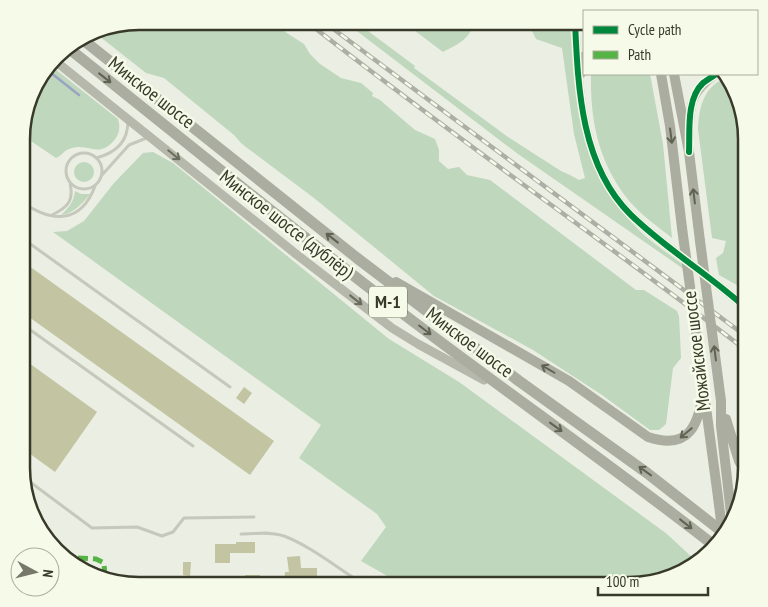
<svg xmlns="http://www.w3.org/2000/svg" width="768" height="607" viewBox="0 0 768 607" font-family="'PT Sans Narrow',sans-serif">
	<rect width="100%" height="100%" fill="#ebeee2"/>
	<path fill="#bed7bd" d="M570 22C575 103 577 166 637 228 650 242 667 252 682 264L685 270 518 154 349 25H360L415 66 414 68 508 137 561 171 570 175 579 180 585 178 574 134 562 48 536 39 528 23Z
		M474 23C469 40 458 44 443 52L406 24Z
		M276 26 304 44 310 54 320 64 341 78 361 83 373 93 372 96 380 100 415 130 435 139 439 150V161L448 169 459 167 467 175 490 180 636 290H644L677 311 679 316 681 358 673 368 666 424 659 430H650L602 395 533 350 434 296 314 198 242 144 234 135 164 78 146 73 94 32 101 28Z
		M50 65 118 119C120 125 120 132 116 138 98 161 90 141 69 149 63 151 62 156 56 158L22 135V124L37 81Z
		M591 74H650L663 144 672 238C658 227 643 216 631 203 599 165 590 122 591 74Z
		M726 78 738 94 747 139 746 290 719 275 716 258 723 253 726 241 712 238 698 129C699 107 704 86 726 78Z
		M153 152 173 163 389 339 459 382 667 534 696 561 674 577 629 586H405L361 561 386 527 377 514 299 458 321 425 53 232 67 231 84 221 114 183 143 153Z
		M74 172a10 10 0 1 1 20 0a10 10 0 1 1-20 0Z
		M75 191 81 194H90C83 203 73 214 61 215 69 208 74 201 75 191Z"/>
	<g fill="none" stroke-linecap="round" stroke-linejoin="round">
		<path stroke="#9aa4c2" stroke-width="2.5" d="M46 69 79 95"/>
	</g>
	<path fill="#c2c4a2" d="M22 261 274 441 250 475 22 312Z
		M22 358 97 412 55 472 22 448Z
		M244 387 252 393 244 404 236 398Z
		M236 542H255V553H230V563H215V544H236Z
		M300 556 301 568H317V577L335 578V586H320V583L300 582 299 586 284 585 285 572H289L287 557Z
		M183 562H191L190 576 183 575Z
		M245 575H260V586H245Z"/>
	<g fill="none" stroke-linecap="round" stroke-linejoin="round">
		<path stroke="#c5c8bb" stroke-width="3" d="M66 171a18 18 0 1 1 36 0a18 18 0 1 1-36 0Z
			M96 158C116 153 128 142 128 121
			M102 175 129 145 149 137
			M22 202C52 223 81 224 95 186
			M52 215C68 207 74 201 70 183
			M22 238 230 387
			M22 324 193 446
			M22 476 92 528 137 527 162 536 173 532 184 518 254 517
			M241 534C255 534 270 531 284 536 308 545 335 566 357 580L359 586"/>
		<path stroke="#c5c8bb" stroke-width="6" d="M105 577V579"/>
		<path stroke="#b6b8ab" stroke-width="9" d="M575 22C578 88 581 166 631 215 667 250 710 275 747 309
			M54 60 296 254 392 328 418 344 484 380
			M581 74 584 56
			M689 139C690 107 688 94 716 74"/>
		<path stroke="#aaad9f" stroke-width="10" d="M661 74 670 126 682 228
			M674 74 689 152 700 241
			M396 282 569 381 648 437C691 451 698 424 704 389
			M705 400 718 497
			M721 401V426L732 522
			M726 419 739 461 746 474"/>
		<path stroke="#abada1" stroke-width="11" d="M82 39 357 258 519 381 647 473 725 534
			M67 47C175 133 281 220 389 303 497 386 609 463 716 547"/>
		<defs>
			<path id="rail" d="M311 25C454 137 603 240 747 351
				M328 25 747 337"/>
		</defs>
		<use href="#rail" stroke="#adafa5" stroke-width="4.5"/>
		<use href="#rail" stroke="#f6fbe9" stroke-width="2.5" stroke-dasharray="8" stroke-linecap="butt"/>
		<path stroke="#aaad9f" stroke-width="10" d="M682 228 704 389
			M700 241 721 401
			M718 497 723 537"/>
		<path stroke="#56b345" stroke-width="5" stroke-dasharray="10 5" stroke-linecap="butt" d="M63 557 96 559 104 563 105 577"/>
		<defs>
			<path id="cycleway" d="M575 22C578 88 581 166 631 215 667 250 710 275 747 309
				M689 152C690 131 686 99 703 83 707 80 712 77 716 74"/>
		</defs>
		<use href="#cycleway" stroke="#f6fbe9" stroke-width="9"/>
		<use href="#cycleway" stroke="#00873e" stroke-width="6"/>
	</g>
	<defs><path id="oneway-shaft" d="M-6 0H5M1.5-3L5.5 0L1.5 3" fill="none" stroke-width="1.6" stroke-linecap="round" stroke-linejoin="round" transform="scale(1.25)"/></defs>
	<g stroke="#606252">
		<use href="#oneway-shaft" transform="translate(105 78) rotate(38)"/>
		<use href="#oneway-shaft" transform="translate(671 136) rotate(83)"/>
		<use href="#oneway-shaft" transform="translate(694 196) rotate(-97)"/>
		<use href="#oneway-shaft" transform="translate(332 238) rotate(-142)"/>
		<use href="#oneway-shaft" transform="translate(425 330) rotate(37)"/>
		<use href="#oneway-shaft" transform="translate(715 353) rotate(-97)"/>
		<use href="#oneway-shaft" transform="translate(548 369) rotate(-150)"/>
		<use href="#oneway-shaft" transform="translate(556 427) rotate(36)"/>
		<use href="#oneway-shaft" transform="translate(686 433) rotate(140)"/>
		<use href="#oneway-shaft" transform="translate(645 471) rotate(-144)"/>
		<use href="#oneway-shaft" transform="translate(686 524) rotate(38)"/>
	</g>
	<g stroke="#6a6c5c">
		<use href="#oneway-shaft" transform="translate(174 155) rotate(39)"/>
		<use href="#oneway-shaft" transform="translate(356 300) rotate(38)"/>
	</g>
	<g text-anchor="middle" stroke-width="5" stroke-linejoin="round" paint-order="stroke">
		<rect fill="#f6fbe9" stroke="#717362" stroke-width="1" x="369" y="286.5" width="38" height="31" rx="4"/>
		<g font-size="18" font-weight="bold" fill="#383928">
			<text x="388" y="308">М-1</text>
		</g>
		<g font-size="19" fill="#383928" stroke="#f6fbe9">
			<text transform="translate(152 92) rotate(38)" y="7">Минское шоссе</text>
			<text transform="translate(287 224) rotate(38)" y="7">Минское шоссе (дублёр)</text>
			<text transform="translate(470 342) rotate(37)" y="7">Минское шоссе</text>
			<text transform="translate(696 351) rotate(-97)" y="7">Можайское шоссе</text>
		</g>
	</g>
	<path d="M0 0H768V607H0ZM139 30H629A109 109 0 0 1 738 139V468A109 109 0 0 1 629 577H139A109 109 0 0 1 30 468V139A109 109 0 0 1 139 30Z" fill="#f6fbe9" fill-rule="evenodd"/>
	<path fill="none" stroke="#383928" stroke-width="2.5" d="M139 30H629A109 109 0 0 1 738 139V468A109 109 0 0 1 629 577H139A109 109 0 0 1 30 468V139A109 109 0 0 1 139 30Z"/>
	<rect x="583" y="10" width="175" height="65" fill="#f6fbe9" stroke="#aaad9c"/>
	<rect x="593" y="26" width="25" height="8" fill="#00873e" stroke="#aaad9c"/>
	<text x="628" y="35" font-size="15" fill="#383928">Cycle path</text>
	<rect x="593" y="51" width="25" height="8" fill="#56b345" stroke="#aaad9c"/>
	<text x="628" y="60" font-size="15" fill="#383928">Path</text>
	<g transform="translate(35 572) rotate(97)"><circle r="24" fill="#f6fbe9" stroke="#aaad9c"/>
	<path d="M0-4L9 19L0 12L-9 19Z" fill="#777869"/>
	<text y="-8" font-size="14" font-weight="bold" text-anchor="middle" fill="#383928">N</text>
	</g>
	<path d="M598 587v8h110v-8" fill="none" stroke="#383928" stroke-width="2.5"/>
	<text x="606" y="587" font-size="15" fill="#383928" stroke="#f6fbe9" stroke-width="4" paint-order="stroke">100 m</text>
</svg>
